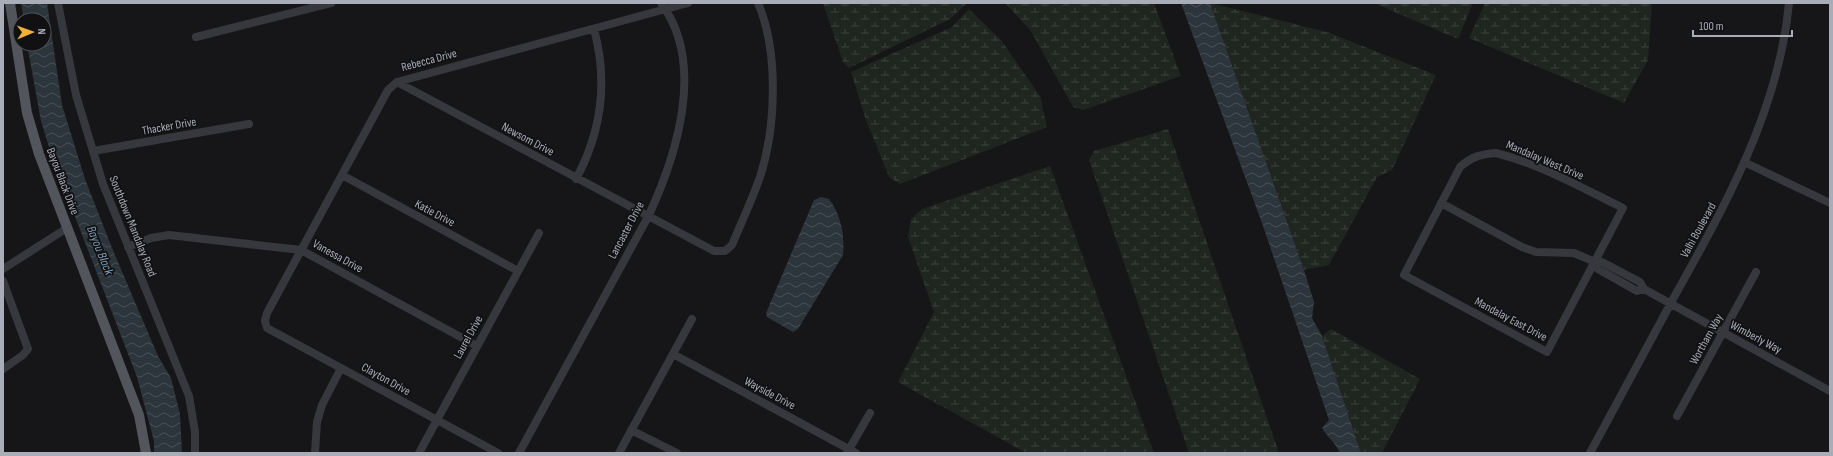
<svg xmlns="http://www.w3.org/2000/svg" width="1833" height="456" viewBox="0 0 1833 456" font-family="'Sofia Sans Condensed',sans-serif">
	<defs>
		<pattern id="wetland-marsh" width="20" height="14" patternUnits="userSpaceOnUse"><rect width="20" height="14" fill="#1e261f"/><path d="M1 5h8M5 5V1M11 12h8M15 12V8" fill="none" stroke="#3c433d"/></pattern>
		<pattern id="water-waves" width="16" height="10" patternUnits="userSpaceOnUse"><rect width="16" height="10" fill="#2c353c"/><path d="M0 5q4-4 8 0t8 0" fill="none" stroke="#485056"/></pattern>
	</defs>
	<rect width="100%" height="100%" fill="#161618"/>
	<path fill="url(#wetland-marsh)" d="M823 3H967L950 19 849 68 843 62Z
		M1005 3H1059L1061 5 1067 3H1154L1181 76 1083 110 1073 107 1031 31Z
		M1210 3 1327 32 1436 75 1392 170 1377 177 1329 265 1304 270Z
		M1374 3H1473L1458 39Z
		M1485 3H1652L1648 60 1624 103 1469 38Z
		M969 9 1001 40 1040 96 1047 127 900 184 889 177 866 120 851 72 952 27Z
		M1168 129 1278 450 1276 453H1189L1089 160 1094 151Z
		M1050 166 1154 453H1026L898 382 934 312 908 237 911 219 922 209Z
		M1331 329 1420 379 1382 453H1361L1322 336Z"/>
	<path fill="url(#water-waves)" d="M21 3H47L62 105 85 179 112 248 158 356 171 378 180 414 182 453H154V441L137 377 52 157 41 121 27 44H44V20H24Z
		M1181 3H1210L1304 270 1314 302 1312 318 1322 336 1361 453H1340C1336 443 1327 437 1322 428L1329 420 1262 223Z
		M821 197 829 199C841 216 845 234 843 255L798 329 793 332 767 317 766 313 814 200Z"/>
	<g fill="none" stroke-linecap="round" stroke-linejoin="round">
		<path stroke="#37383d" stroke-width="8" d="M58 3 76 95 103 184 189 396 195 432V453
			M196 37 331 3
			M397 82 714 251H725L732 245C741 223 752 200 760 177 776 127 779 52 758 3
			M93 151 249 124
			M1496 153C1540 164 1582 188 1623 208L1547 352 1404 275 1460 167C1471 157 1481 154 1496 153Z
			M1744 162 1830 203
			M342 175 518 271
			M576 179C602 131 608 81 594 29
			M1441 203 1522 247 1536 252 1574 253 1595 262H1602L1640 282 1644 289 1830 391
			M128 247 151 238 169 235 301 250 477 346
			M1595 262 1598 269 1637 291 1644 289
			M3 269 67 228
			M3 281 28 349 23 355 3 369
			M673 354 856 453
			M1677 416 1756 272
			M631 430 677 453
			M315 453 317 422 322 405 341 368
			M419 453 539 233
			M498 453 267 328 265 321 267 313 388 90 397 82 688 3
			M519 453 649 215C677 154 706 63 661 3
			M619 453 692 319
			M847 453 870 413
			M1590 453C1618 402 1645 350 1673 299 1725 206 1779 110 1789 3"/>
		<path stroke="#53555c" stroke-width="10" d="M10 3 27 113 39 154 139 415 146 453"/>
	</g>
	<g text-anchor="middle" stroke-width="3.5" stroke-linejoin="round" paint-order="stroke">
		<g font-size="12" fill="#a8adb8" stroke="#111113">
			<text transform="translate(429 60) rotate(-15)" y="4">Rebecca Drive</text>
			<text transform="translate(169 126) rotate(-10)" y="4">Thacker Drive</text>
			<text transform="translate(528 139) rotate(28)" y="4">Newsom Drive</text>
			<text transform="translate(1545 160) rotate(23)" y="4">Mandalay West Drive</text>
			<text transform="translate(63 181) rotate(69)" y="4">Bayou Black Drive</text>
			<text transform="translate(435 213) rotate(28)" y="4">Katie Drive</text>
			<text transform="translate(133 226) rotate(68)" y="4">Southdown Mandalay Road</text>
			<text transform="translate(626 230) rotate(-62)" y="4">Lancaster Drive</text>
			<text transform="translate(1698 230) rotate(-61)" y="4">Valhi Boulevard</text>
			<text transform="translate(338 256) rotate(29)" y="4">Vanessa Drive</text>
			<text transform="translate(1511 319) rotate(28)" y="4">Mandalay East Drive</text>
			<text transform="translate(468 337) rotate(-61)" y="4">Laurel Drive</text>
			<text transform="translate(1756 337) rotate(28)" y="4">Wimberly Way</text>
			<text transform="translate(1706 339) rotate(-61)" y="4">Wortham Way</text>
			<text transform="translate(386 379) rotate(29)" y="4">Clayton Drive</text>
			<text transform="translate(770 393) rotate(28)" y="4">Wayside Drive</text>
		</g>
		<g font-size="13" font-style="italic" fill="#7f9bb3" stroke="#111113">
			<text transform="translate(101 250) rotate(68)" y="5">Bayou Black</text>
		</g>
	</g>
	<rect width="1833" height="456" fill="none" stroke="#a8adb8" stroke-width="8"/>
	<g transform="translate(32 32) rotate(88)"><circle r="19" fill="#111113" stroke="#4d4f55"/>
	<path d="M0-3L7 15L0 10L-7 15Z" fill="#f2b134"/>
	<text y="-6" font-size="11" font-weight="bold" text-anchor="middle" fill="#a8adb8">N</text>
	</g>
	<path d="M1693 30v6h99v-6" fill="none" stroke="#a8adb8" stroke-width="2"/>
	<text x="1699" y="30" font-size="12" fill="#a8adb8" stroke="#111113" stroke-width="3" paint-order="stroke">100 m</text>
</svg>
